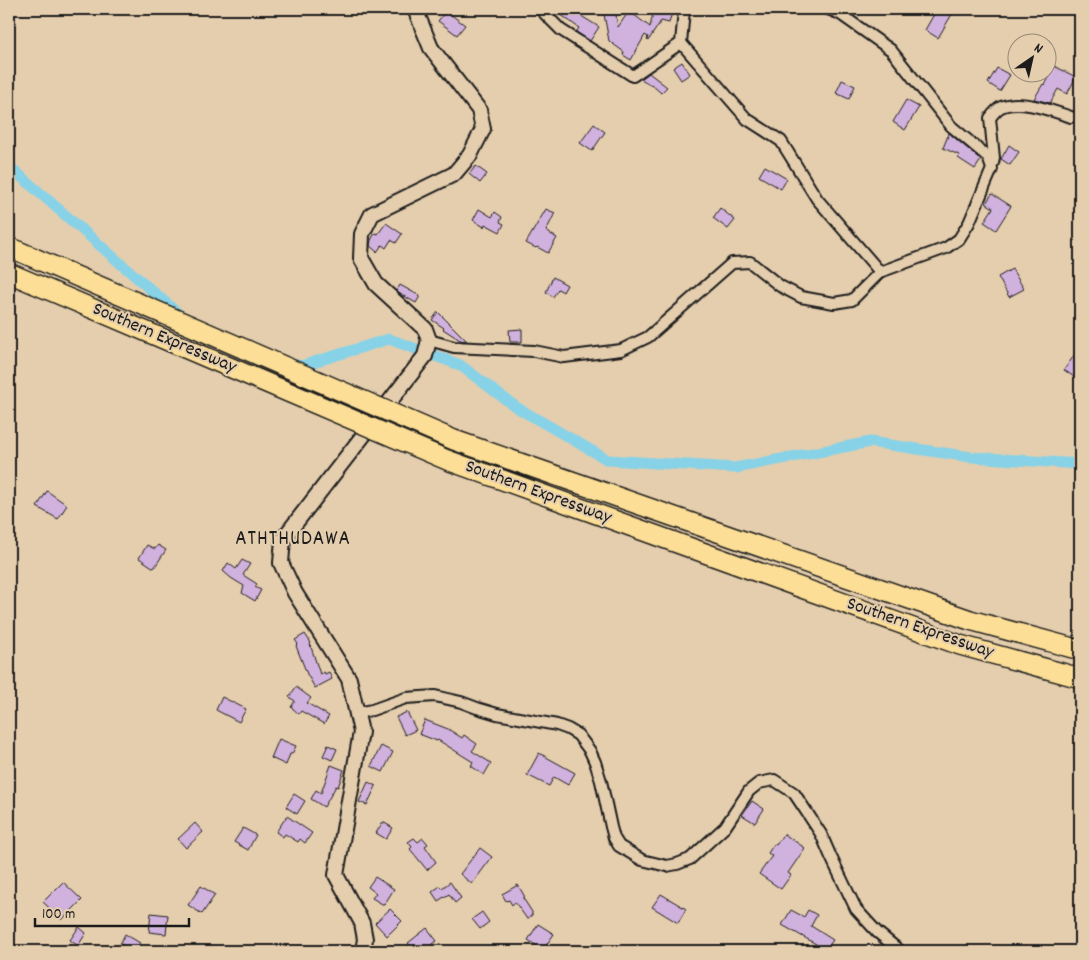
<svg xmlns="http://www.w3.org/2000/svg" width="1089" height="960" viewBox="0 0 1089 960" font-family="Dekko,sans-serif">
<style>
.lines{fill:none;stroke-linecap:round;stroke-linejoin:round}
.canal{stroke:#87d2e7;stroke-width:11}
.building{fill:#d1b1de;stroke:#1c1c1c}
.street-casing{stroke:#1c1c1c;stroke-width:14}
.secondary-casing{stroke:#1c1c1c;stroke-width:18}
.street{stroke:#e5ceae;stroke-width:10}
.secondary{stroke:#e5ceae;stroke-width:14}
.highway-bridge-casing{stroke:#1c1c1c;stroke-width:22;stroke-linecap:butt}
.highway-bridge{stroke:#fcde96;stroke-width:19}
.labels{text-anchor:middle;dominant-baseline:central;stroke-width:4;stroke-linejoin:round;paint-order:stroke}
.street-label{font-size:19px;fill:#1c1c1c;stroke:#e5ceae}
.quarter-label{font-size:21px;letter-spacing:1px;fill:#1c1c1c;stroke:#e5ceae}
</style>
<rect width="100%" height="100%" fill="#e5ceae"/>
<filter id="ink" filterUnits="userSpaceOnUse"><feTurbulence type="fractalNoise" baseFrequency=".02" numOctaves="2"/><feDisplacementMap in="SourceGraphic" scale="10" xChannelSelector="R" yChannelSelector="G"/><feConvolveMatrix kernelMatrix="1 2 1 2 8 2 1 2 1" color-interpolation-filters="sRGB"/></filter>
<g filter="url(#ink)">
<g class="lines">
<path class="canal" d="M9,166L182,317
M291,364L301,366L389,339L460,365L516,407L608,460L735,468L870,442L971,457L1080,464"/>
</g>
<path class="building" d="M553,9H582L578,14L599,27L590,41L576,32L579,28Z
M603,9H615L618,27L629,11L650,27L654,9H673L669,23L661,21L648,41L647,40L648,37L645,35L631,60L623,55L624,52L609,41Z
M937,9H955L938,38L925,30Z
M446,11L465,25L457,35L438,21Z
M682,62L690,74L681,80L673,68Z
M1054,66L1076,77L1067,94L1058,89L1050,103L1034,99L1043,84L1044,85Z
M997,68L1010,75L1000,91L988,83Z
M649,73L667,87L661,93L651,84V85L641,79Z
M842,80L855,86L849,99L836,93Z
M906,100L919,107L905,130L893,122Z
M594,124L605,132L592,151L580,143Z
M949,133L981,160L975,169L958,158L959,155L943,148Z
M1009,145L1019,152L1010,165L1001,159Z
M476,166L487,174L480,183L469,174Z
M765,166L787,179L781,189L759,176Z
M992,194L1011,206L996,230L984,222L993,208L986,203Z
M720,208L735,220L728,229L713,218Z
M479,209L492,217L495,212L502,217L500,222L504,224L500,232L485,224L484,227L473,220Z
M546,209L555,213L546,231L557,238L548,253L537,247L536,248L526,243Z
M386,223L402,234L396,243L391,240L386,248L382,245L377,252L370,246L371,240L375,233L378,234Z
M1012,269L1024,289L1009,297L998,277Z
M553,277L567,285L563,292L558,289L553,297L546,292Z
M400,285L420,296L416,303L400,294L396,291Z
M438,312L467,341L460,340L443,329L444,328L432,320Z
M522,329V342H510L509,330Z
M1080,347V381L1064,370Z
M47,491L67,505L58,519L37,507Z
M147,545L155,549L158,545L166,550L154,568L139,558Z
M242,560L250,564L243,575L257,584L255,587L261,590L255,601L242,593L244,586L231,578L223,571L228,563L236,569Z
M305,634L311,643L310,644L320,674L324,672L325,674L329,672L332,679L315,688L307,674L296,646L298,644L295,640Z
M296,687L311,698L307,703L329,716L324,724L301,711L299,714L291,707L295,701L289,697Z
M222,697L246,709L239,722L216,710Z
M407,712L416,730L405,735L396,717Z
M425,720L448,729L462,738L464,735L477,744L472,751L491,763L484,775L471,766L473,762L438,740L437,741L419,734Z
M279,739L296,746L292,754H290L286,765L271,758Z
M328,745L337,749L332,760L323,756Z
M381,746L393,752L383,772L371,766Z
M539,753L575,773L568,785L554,777L549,786L527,775Z
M331,765L344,770L338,787L336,786L324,807L311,799L316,790L321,793Z
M368,782L376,786L367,805L359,802Z
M294,794L305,801L297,814L286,807Z
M752,801L764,809L755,823L742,815Z
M287,816L312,833L305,843L300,839L298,842L285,834L283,837L276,832Z
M383,822L393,828L386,839L376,833Z
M195,823L203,832L186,848L178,839Z
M243,828L256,835L248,850L234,842Z
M784,834L805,848L788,873L791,875L781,889L759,874L772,856L768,853L774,844L776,845Z
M414,838L418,842L423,838L428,844L425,846L436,862L427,870L410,849L412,847L408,842Z
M480,848L492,857L472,884L460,874Z
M375,877L394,889L384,905L372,898L376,893L368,887Z
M63,882L82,900L62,920L43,902Z
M450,882L461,898L455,903L449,894L438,901L432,892L440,886L442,888Z
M518,885L525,897L523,898L532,912V915L527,919L515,902L512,905L509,900L506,901L502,894Z
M201,886L215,895L202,914L188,905Z
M661,894L686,909L678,923L652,907Z
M390,909L402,921L387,936L375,923Z
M791,910L804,917L808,910L817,915L811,926L833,940L825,951H812L816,944L782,925Z
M482,912L489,922L480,929L472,919Z
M151,913L168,915L166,934L149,932Z
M538,924L554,934L543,950L528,940Z
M79,927L86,933L78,946L70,940Z
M427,928L437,941L423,951H414L408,943Z
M125,934L140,943L135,951L120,944Z"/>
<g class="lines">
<g class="street-casing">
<path id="street" d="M540,9L561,30L633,76L681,43
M686,9L684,10L681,43L747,119L781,141L817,199L880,272
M993,163L994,158L990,118C993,114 997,109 1001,107C1020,98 1052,111 1071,117
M429,340L454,347L534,351L564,357L621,350L648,337L732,263L750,262L780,286L801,297L834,303L852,300L880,272L946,248L959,239L969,223L992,169L988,157L951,126L891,50L840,14L828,9
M357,713L372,710L406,698L435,696L461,702L477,708L497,714L557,725L568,729L578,735L590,751L595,762L601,781L611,827L614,838L619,846L642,860L667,866L677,864L690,859L725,827L749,791L759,783L774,780L794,793L806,811L821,834L831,857L856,909L877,932L900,951"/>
</g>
<g class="secondary-casing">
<path id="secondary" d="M363,951L365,939L362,923L336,875L361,732L349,679L295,593L281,563L283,539L425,356L429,340L425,329L376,284L361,258L362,234L372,214L454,174L470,155L483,129L479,110L431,48L415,9"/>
</g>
<use href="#street" class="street"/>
<use href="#secondary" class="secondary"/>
<g class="highway-bridge-casing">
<path id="highway-bridge" d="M9,247L454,440L970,620L1080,650
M9,273L447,460L960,645L1080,678"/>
</g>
<use href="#highway-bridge" class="highway-bridge"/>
</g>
</g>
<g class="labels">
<g class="street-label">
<text transform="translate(164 339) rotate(23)">Southern Expressway</text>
<text transform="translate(538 493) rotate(20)">Southern Expressway</text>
<text transform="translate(920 629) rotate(19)">Southern Expressway</text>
</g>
<g class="quarter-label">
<text x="293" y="540">ATHTHUDAWA</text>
</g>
</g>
<rect width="1089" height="960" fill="none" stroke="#e5ceae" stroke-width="30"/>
<rect x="15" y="15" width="1059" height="930" fill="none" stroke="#1c1c1c" stroke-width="2" filter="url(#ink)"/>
<g transform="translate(1032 58) rotate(34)"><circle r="24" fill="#e5ceae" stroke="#958774"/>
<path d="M0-4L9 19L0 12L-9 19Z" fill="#1c1c1c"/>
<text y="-8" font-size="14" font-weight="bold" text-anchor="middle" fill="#1c1c1c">N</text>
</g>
<path d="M35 918v8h154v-8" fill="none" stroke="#1c1c1c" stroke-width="2.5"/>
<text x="42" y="918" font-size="15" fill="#1c1c1c" stroke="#e5ceae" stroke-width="4" paint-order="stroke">100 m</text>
</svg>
